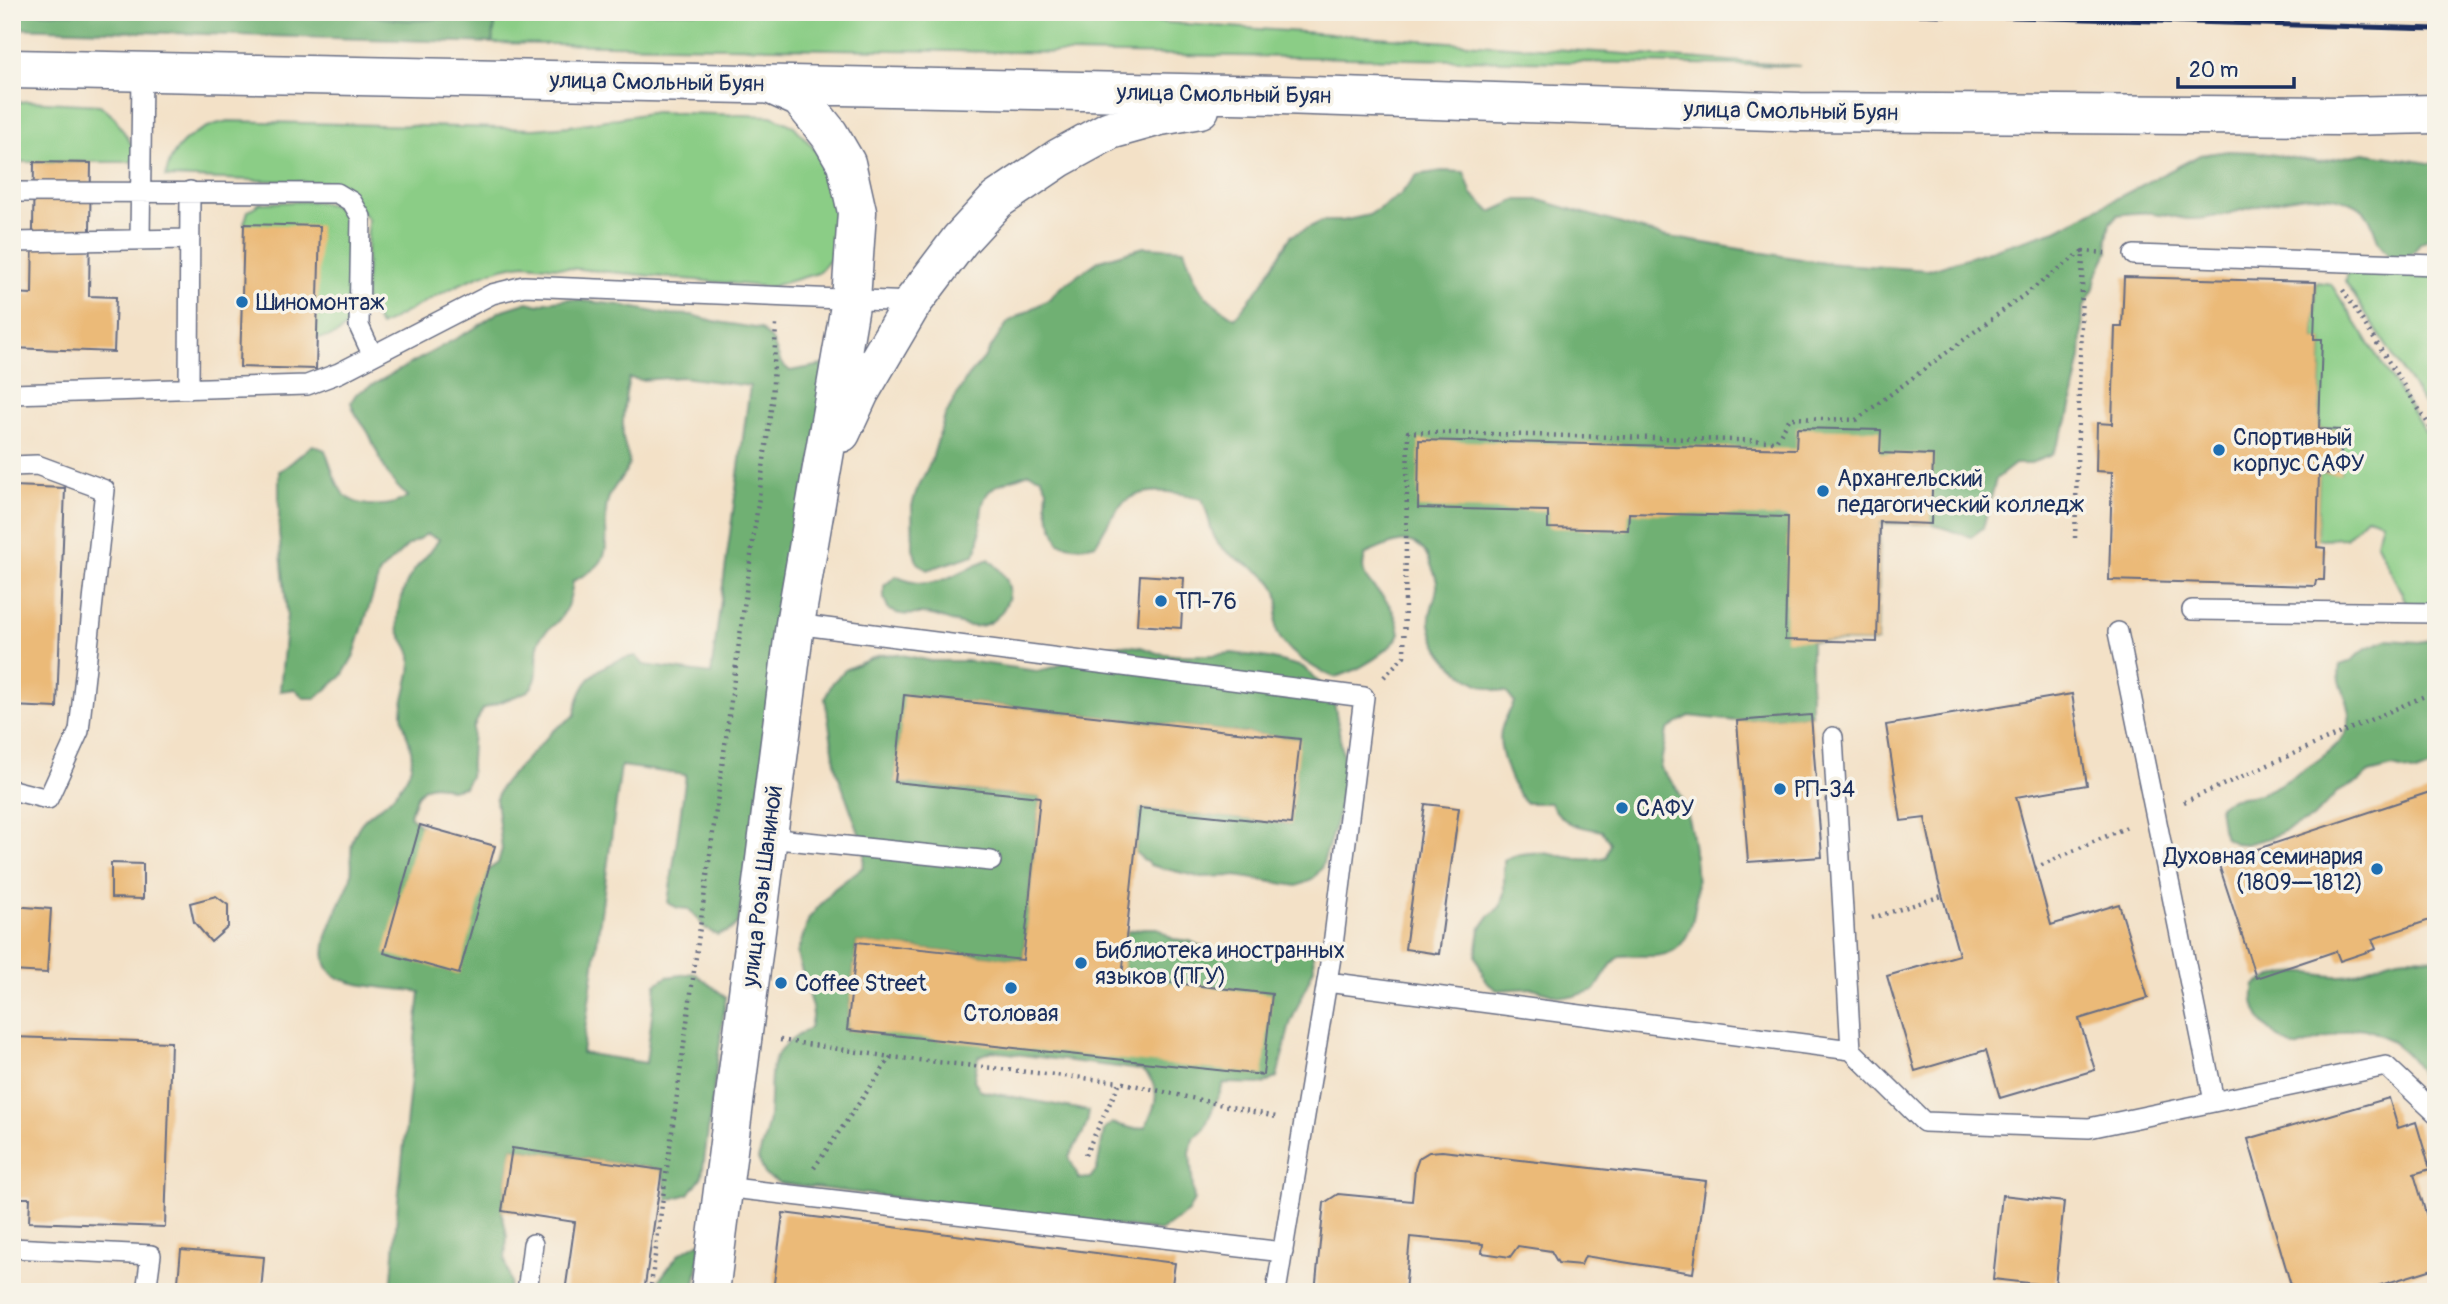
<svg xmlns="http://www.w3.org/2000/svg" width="2448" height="1304" viewBox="0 0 2448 1304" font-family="Pangolin,sans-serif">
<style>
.green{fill:#8bcd86;stroke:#537e72;stroke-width:2}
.forest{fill:#70b073;stroke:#467068;stroke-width:2;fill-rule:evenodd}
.building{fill:#ebba78}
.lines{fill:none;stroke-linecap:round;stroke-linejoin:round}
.service-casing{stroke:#676d83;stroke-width:22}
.primary-casing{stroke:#676d83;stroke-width:41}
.path{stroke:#676d83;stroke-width:4.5;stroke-dasharray:2 5;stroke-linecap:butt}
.service{stroke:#fff;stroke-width:19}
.primary{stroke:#fff;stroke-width:38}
.rail{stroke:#1b2f5e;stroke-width:5}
.poi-dot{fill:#1f6fb2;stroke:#f7f3e8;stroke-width:2.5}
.labels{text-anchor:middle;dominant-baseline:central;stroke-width:7;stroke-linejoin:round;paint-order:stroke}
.street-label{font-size:23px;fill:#1b2f5e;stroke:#f7f3e8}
.poi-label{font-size:23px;fill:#1b2f5e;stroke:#f7f3e8;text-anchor:start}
</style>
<rect width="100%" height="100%" fill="#f7f3e8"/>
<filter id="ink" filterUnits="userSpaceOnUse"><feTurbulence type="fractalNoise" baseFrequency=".0143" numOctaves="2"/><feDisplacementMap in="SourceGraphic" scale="14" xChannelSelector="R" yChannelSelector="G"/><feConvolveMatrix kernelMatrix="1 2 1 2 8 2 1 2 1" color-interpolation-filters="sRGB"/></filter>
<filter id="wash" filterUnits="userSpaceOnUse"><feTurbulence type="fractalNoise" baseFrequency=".00686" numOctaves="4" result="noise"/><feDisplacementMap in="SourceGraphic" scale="28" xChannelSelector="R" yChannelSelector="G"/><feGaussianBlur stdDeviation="1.57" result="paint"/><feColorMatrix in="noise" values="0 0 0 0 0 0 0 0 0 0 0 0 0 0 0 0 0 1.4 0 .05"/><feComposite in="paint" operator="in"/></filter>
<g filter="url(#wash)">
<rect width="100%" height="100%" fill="#f3e1c7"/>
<path class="green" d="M273,12H978L1112,19L1801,66L492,43L495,24L448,18L407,21L361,15Z
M28,101L100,105L115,118L137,153L131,162H12V103Z
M655,112L771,116L794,126L827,163L845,233L833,257L818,273L770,287L525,264C478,268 422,305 380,326L371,311L365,310L368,219L337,183L166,177C170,144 198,127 228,121L534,129L570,126Z
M260,203C280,203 318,198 334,206C344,211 347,219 350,229L347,325C338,336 331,338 316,338L244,224L248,211Z
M2347,273L2436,274V423L2345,281Z
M2316,282L2331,284L2436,449V605L2407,604L2376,542L2382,522L2367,517L2346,538L2317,539L2319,473H2340L2342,430L2319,429L2322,340L2314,339Z"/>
<path class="forest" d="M12,12C42,12 73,15 103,12C188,12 273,11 358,15C374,15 390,20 406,20C432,22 472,11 495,24L492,43L12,28Z
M2228,151L2256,152L2319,162L2364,153L2436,164V235L2420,243L2413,253L2401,258L2390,257C2370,239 2378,217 2356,205C2306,178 2244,218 2192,219C2181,219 2171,215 2160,214C2146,211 2131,213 2117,215L2110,223L2107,240L2108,252L2096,277L2094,289L2083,309L2081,357L2068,421L2052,455L2028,464H2015L1996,479L1983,528L1971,537L1931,524L1880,523L1877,642L1811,641V715L1737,721L1689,716L1667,730L1660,768C1666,776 1675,784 1680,794C1695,827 1711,929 1673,951C1657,960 1637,954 1620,956L1611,965L1595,990L1571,997L1558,996L1533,988L1497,990L1486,982L1476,956L1480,929L1489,916L1500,907L1504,893V860C1542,841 1572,867 1606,857L1610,843L1602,831C1577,826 1565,827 1550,803H1526C1512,790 1495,746 1502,727C1505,718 1511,710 1514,702L1506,692C1472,688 1436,660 1430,624C1428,612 1436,600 1437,587C1438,579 1433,570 1430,562C1417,528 1391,544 1366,554C1355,580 1378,587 1390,606C1395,614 1398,623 1400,633C1391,652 1355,673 1334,677C1316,670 1275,647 1276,624C1277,610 1282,601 1275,587C1264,567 1229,561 1216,540C1210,531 1208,511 1202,499C1179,492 1143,485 1123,503C1112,513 1104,531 1096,544C1083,548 1073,547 1059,543L1049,516L1046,503L1047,489L1041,477L1029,473C1017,478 1004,481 993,488C974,501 986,534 974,555L927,570L917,562L913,548L912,506L916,492L932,459L945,416L966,379L985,357L1008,322L1048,300L1061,287L1100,260L1144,247L1184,249C1198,288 1198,295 1235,318L1262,284L1291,236L1322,221H1342L1369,215L1400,195L1417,175L1442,171L1464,172L1472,194L1491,212L1517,200H1539L1663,236L1824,263L1928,270L2056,230L2200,155Z
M568,299L620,305L664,314L692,315L718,322L761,329L772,340L781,363L790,371L828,364L738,923L729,931L717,935L706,929L689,909L678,908L668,903L686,775L621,766L582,1053L646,1063L656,984L667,977L694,973L726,997L702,1176L689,1194L668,1200L662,1170L512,1148L502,1211L507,1237L505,1259L511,1283L507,1292H391L398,1201L420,992C399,988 341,988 329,970C313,947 342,904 350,881C356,860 344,850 360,825C366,816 375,811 384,804C394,796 408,779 411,766C415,748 403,731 402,714C402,696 413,675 411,656C410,647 400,638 398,628C396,611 403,586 413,572C421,560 432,552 439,539L427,534L407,546L380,572L354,655L342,676L316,698H304L295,689L280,691L287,614L279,533V471C293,464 300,453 313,445L325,450C330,463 334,480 342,492C355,509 392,509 408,496C387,481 380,458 370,436C364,423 354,417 351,402L356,394L475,328L500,311L528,302L539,305L546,302ZM682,377L750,386L711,674L644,665L636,656C601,662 579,679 575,715L553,731L501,786L496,799L502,849L498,863L488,870L420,825L410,816C415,792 426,777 451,790L464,787L470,777L473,728L483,709C494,703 521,696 529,690C544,677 532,653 541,637C545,631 552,627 557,622C568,610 571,596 573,581C582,576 593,572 600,563C613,546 601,520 608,500C612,485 628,475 629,463C629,455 624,446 623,437C622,419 625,396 629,378L641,380Z
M989,559C996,566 1003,572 1007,581C1015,599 998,624 979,626C961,628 948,618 931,615C915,611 907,619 889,610L884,598V586L896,576C933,595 956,572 989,559Z
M2436,639V765L2416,773L2393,767L2369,773L2359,782L2337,792L2313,818L2269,838L2246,844L2234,843L2225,838L2222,828L2219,806C2232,794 2244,799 2259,794C2280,787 2344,749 2348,727C2355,700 2335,689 2340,665L2349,662L2367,648L2386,640L2419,642Z
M1124,645L1141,647L1157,653L1175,655H1213L1232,653L1269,658L1303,667L1329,692L1335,707L1345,768L1337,819L1321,869L1312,880L1297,886L1236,876L1199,877L1150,865L1135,852L1140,808L1290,824L1299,739L905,695L895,782L1040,797L1023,960L857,942L847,1030L1122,977L1126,932L1143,928H1157L1173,939L1190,941L1198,945L1232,954L1278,955L1301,943L1313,954L1314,968L1290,1024L1277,1077L1264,1084L1224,1083L1204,1129L1193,1139L1190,1153L1194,1200L1188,1212L1160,1231L780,1183L766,1176L758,1159C762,1145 768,1130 769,1116C773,1069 762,1055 810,1028L813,1011L797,954L809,918L834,889L863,867L865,850L836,769L825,698L833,682L846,669L880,655L898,654L931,661H967L1037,671L1055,667L1087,651L1105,646ZM992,1051L1141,1070C1163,1086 1157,1105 1145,1127L1135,1129L1112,1123L1104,1130L1097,1169L1090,1178L1079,1179L1069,1157C1078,1139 1087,1133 1089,1111L981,1091L974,1080L978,1057Z
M2407,957L2436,958V1096C2425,1086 2422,1073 2414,1062C2402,1046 2377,1029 2357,1028L2295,1048C2271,1036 2248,1014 2255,985C2270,976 2288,971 2307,973C2321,974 2336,978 2350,975C2370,970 2386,958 2407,957Z
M702,1241L694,1292H650L679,1254Z"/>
<g id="blocks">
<path class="building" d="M34,162L91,163L89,296L116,297L114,352L12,348V293L32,294Z
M244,224L320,226L316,369L240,367Z
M2124,277L2316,282L2314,339H2322L2319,429L2342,430L2340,474L2319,473L2317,547L2325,548L2324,580H2316L2315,586L2109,580L2112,472L2096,471L2097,423L2112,424L2115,327H2122Z
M1797,428L1881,430L1880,453L1933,455L1931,524L1880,522L1877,642L1785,640L1788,517L1629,513L1628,530L1548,528V511L1418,508L1419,440L1796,449Z
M12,486L65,488L57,708L12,706Z
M1140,575L1184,578L1181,628L1137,625Z
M2072,694L2087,785L2016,797L2051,925L2119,904L2148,998L2079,1019L2095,1070L2000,1098L1986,1050L1915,1071L1887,976L1959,955L1938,880L1925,818L1901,821L1886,725Z
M904,695L1300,739L1291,824L1140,808L1135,852L1122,977L1272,994L1263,1075L847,1030L857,942L1023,960L1040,797L895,782Z
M1811,715L1822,857L1748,862L1737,721Z
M2436,790V918L2372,939L2376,949L2340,961L2336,951L2256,978L2218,862Z
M1425,804L1459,808L1439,954L1405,949Z
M420,825L495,846L459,974L384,953Z
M111,863L143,864V899L111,898Z
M216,896L228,905V927L211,942L194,922L190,903Z
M12,906L51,909L47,973L12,971Z
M12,1037L171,1042L165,1227L29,1222L30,1198H12Z
M2389,1098L2398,1128L2416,1122L2430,1169L2414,1174L2436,1247V1268L2358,1292H2293L2248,1139Z
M512,1148L662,1170L644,1292H565L575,1222L502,1211Z
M1442,1151L1706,1181L1693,1273L1585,1256L1581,1265L1558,1263L1551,1251L1518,1246L1510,1257L1482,1253L1483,1244L1410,1237L1405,1292H1315L1324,1203L1338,1194L1412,1201L1415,1169L1419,1158L1429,1152Z
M2002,1195L2064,1202L2055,1286L1993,1279Z
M783,1213L1175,1263L1171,1292L773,1291Z
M181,1250L264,1257L261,1292H177Z"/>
</g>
</g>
<g filter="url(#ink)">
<use href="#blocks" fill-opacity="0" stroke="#676d83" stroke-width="2"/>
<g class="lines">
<g class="service-casing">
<path id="service" d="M12,192L337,193L352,202L361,217L359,326L372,354
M140,240L142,72
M12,242L190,239
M2134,255L2436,265
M189,389L190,191
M12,394L307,385L339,373L492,294L524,286L913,302
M12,466L37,465L105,490L79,731L48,799L12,790
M2192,610L2436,613
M795,624L1364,697L1333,945L1276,1292
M2118,632L2214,1101
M1833,737L1851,1050L1924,1122L2089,1128L2386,1066L2436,1113
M768,838L991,861
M1327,982L1851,1050
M723,1187L1283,1252
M12,1248L151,1255L146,1292
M527,1292L533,1244"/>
</g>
<g class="primary-casing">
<path id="primary" d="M12,69L1281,95L1800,112L2338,116L2436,114
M841,433L860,392L913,302L960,240L997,200L1059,158L1110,130L1160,116L1200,109
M710,1292L795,624L851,300L857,212L846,163L829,134L800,98L771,85"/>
</g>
<path class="path" d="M2343,290L2436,436
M2075,538L2083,251L2105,253
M1384,677L1404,656L1408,432L1776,441L1790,418L1856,420L2083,251
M2184,802L2436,691
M2035,868L2127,827
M1872,918L1942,896
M780,1040L891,1057L1120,1082
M1085,1155L1120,1082L1276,1117
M814,1168L891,1057
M650,1292L772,402L776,325
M2431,1292L2436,1289"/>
<use href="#service" class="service"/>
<use href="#primary" class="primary"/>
<path class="rail" d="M1837,12L2436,29"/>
</g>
</g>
<g class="poi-dot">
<circle cx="242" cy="302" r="7"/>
<circle cx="2219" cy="450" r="7"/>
<circle cx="1823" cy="491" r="7"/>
<circle cx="1161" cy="601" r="7"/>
<circle cx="1780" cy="789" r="7"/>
<circle cx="1622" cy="808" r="7"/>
<circle cx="2377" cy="869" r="7"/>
<circle cx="1081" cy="963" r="7"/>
<circle cx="781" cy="983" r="7"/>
<circle cx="1011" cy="988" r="7"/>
</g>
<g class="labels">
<g class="street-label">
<text transform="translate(657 82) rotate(1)">улица Смольный Буян</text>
<text transform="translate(1224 94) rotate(1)">улица Смольный Буян</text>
<text transform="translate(1791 111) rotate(1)">улица Смольный Буян</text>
<text transform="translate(762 886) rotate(-83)">улица Розы Шаниной</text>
</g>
<g class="poi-label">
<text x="256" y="302">Шиномонтаж</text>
<text x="2233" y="437">Спортивный<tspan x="2233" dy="26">корпус САФУ</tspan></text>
<text x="1837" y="478">Архангельский<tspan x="1837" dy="26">педагогический колледж</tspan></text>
<text x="1175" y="601">ТП-76</text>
<text x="1794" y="789">РП-34</text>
<text x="1636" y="808">САФУ</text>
<text x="2363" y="856" text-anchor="end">Духовная семинария<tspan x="2363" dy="26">(1809—1812)</tspan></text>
<text x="1095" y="950">Библиотека иностранных<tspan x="1095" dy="26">языков (ПГУ)</tspan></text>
<text x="795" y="983">Coffee Street</text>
<text x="1011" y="1013" text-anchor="middle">Столовая</text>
</g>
</g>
<rect width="2448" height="1304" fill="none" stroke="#f7f3e8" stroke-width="42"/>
<path d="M2178 77v10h116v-10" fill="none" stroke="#1b2f5e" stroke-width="3.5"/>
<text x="2189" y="77" font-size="21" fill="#1b2f5e" stroke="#f7f3e8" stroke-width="5" paint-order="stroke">20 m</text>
</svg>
